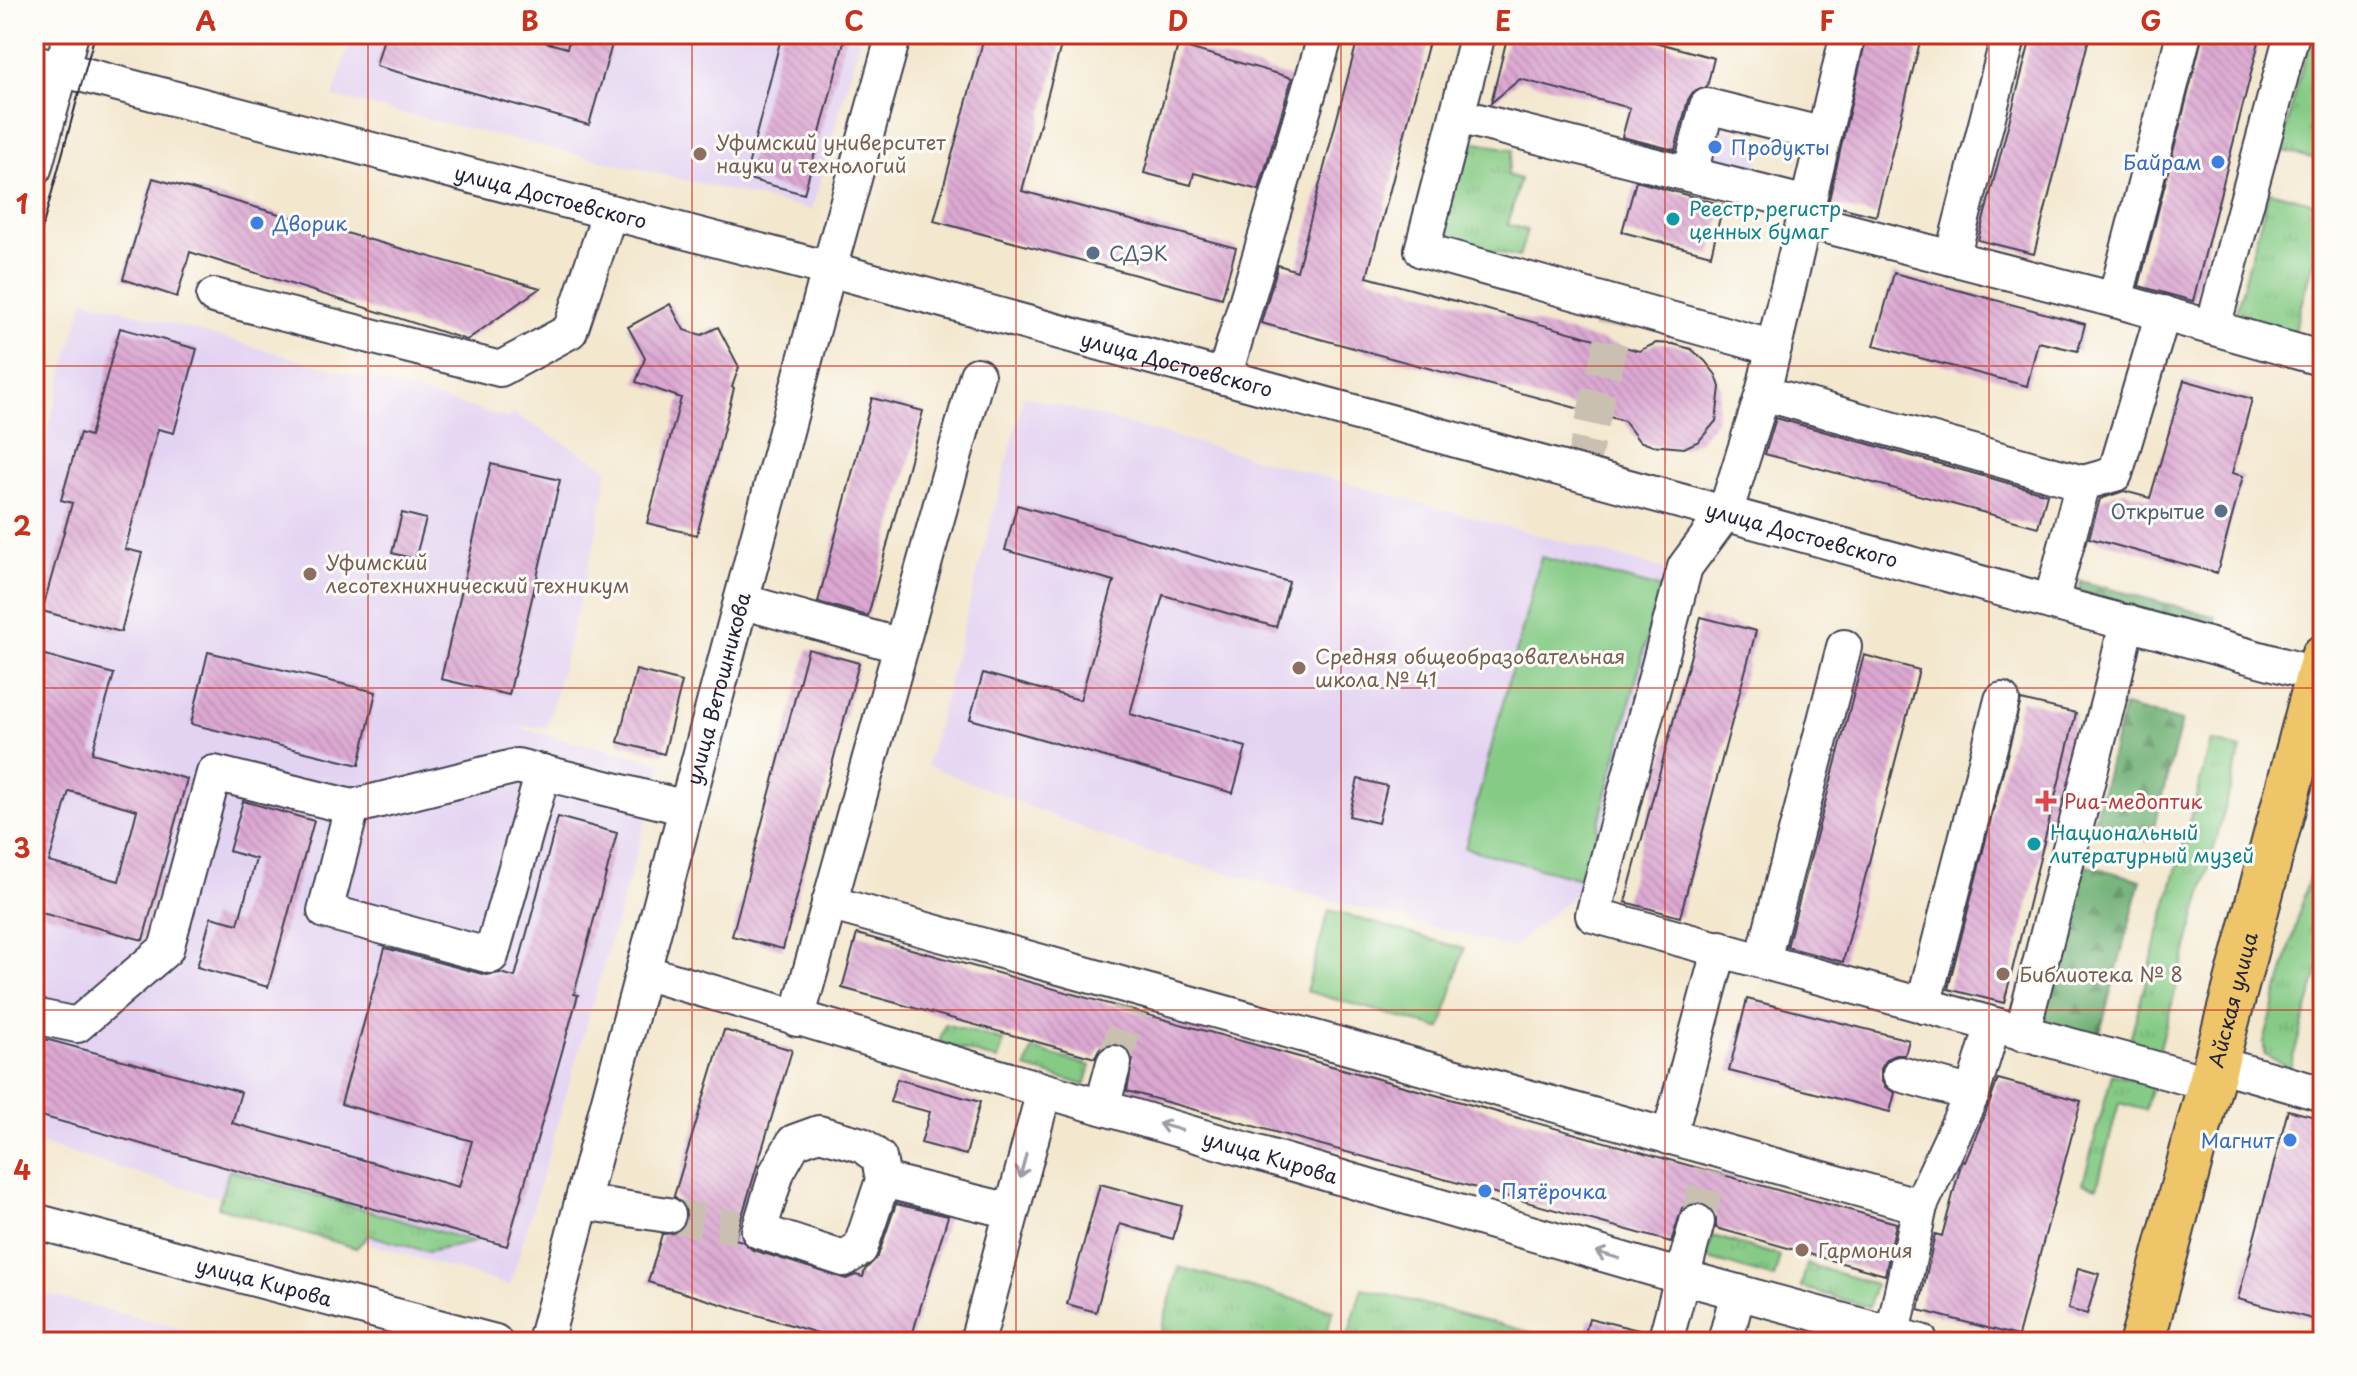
<svg xmlns="http://www.w3.org/2000/svg" width="2357" height="1376" viewBox="0 0 2357 1376" font-family="'Playpen Sans',sans-serif">
<style>
.built{fill:#e3d3f2}
.grass{fill:url(#grass-tufts);stroke:#547660;stroke-width:2}
.forest{fill:url(#forest-firs);stroke:#476856;stroke-width:2}
.pitch{fill:#85cb85;stroke:#547660;stroke-width:2}
.building{fill:url(#building-back-hatch);fill-rule:evenodd}
.lines{fill:none;stroke-linecap:round;stroke-linejoin:round}
.minor-tunnel{stroke:#c9c0b1;stroke-width:34;stroke-dasharray:34 17;stroke-linecap:butt}
.minor-casing{stroke:#414051;stroke-width:38}
.major-casing{stroke:#414051;stroke-width:48}
.minor{stroke:#fff;stroke-width:34}
.major{stroke:#eec569;stroke-width:44}
.tram{stroke:#22223b;stroke-width:2}
.oneway{stroke:#9c9ca7}
.grid{fill:none;stroke:#c8321e;stroke-width:2;stroke-opacity:0.55}
.shop-dot{fill:#3f7fe0;stroke:#fdfcf7;stroke-width:3}
.education-dot{fill:#8d6e63;stroke:#fdfcf7;stroke-width:3}
.culture-dot{fill:#0f9aa8;stroke:#fdfcf7;stroke-width:3}
.service-dot{fill:#5c6f8a;stroke:#fdfcf7;stroke-width:3}
.health-dot{fill:#e0444e;stroke:#fdfcf7;stroke-width:3}
.labels{text-anchor:middle;dominant-baseline:central;stroke-width:6;stroke-linejoin:round;paint-order:stroke}
.education-label{font-size:20px;fill:#785e54;stroke:#fdfcf7;text-anchor:start}
.shop-label{font-size:20px;fill:#366cbe;stroke:#fdfcf7;text-anchor:start}
.street-label{font-size:20px;fill:#22223b;stroke:#fdfcf7}
.culture-label{font-size:20px;fill:#0d838f;stroke:#fdfcf7;text-anchor:start}
.service-label{font-size:20px;fill:#4e5e75;stroke:#fdfcf7;text-anchor:start}
.health-label{font-size:20px;fill:#be3a42;stroke:#fdfcf7;text-anchor:start}
.neatline{fill:none;stroke:#c8321e;stroke-width:3}
.grid-label{font-size:26px;text-anchor:middle;font-weight:bold;fill:#c8321e}
</style>
<defs>
<pattern id="grass-tufts" width="24" height="20" patternUnits="userSpaceOnUse" patternTransform="scale(2)"><rect width="24" height="20" fill="#85cb85"/><path d="M3 7l-1-3M5 7V3M7 7l1-3M15 17l-1-3M17 17v-4M19 17l1-3" fill="none" stroke="#73ae74"/></pattern>
<pattern id="forest-firs" width="22" height="20" patternUnits="userSpaceOnUse" patternTransform="scale(2)"><rect width="22" height="20" fill="#6caf72"/><path d="M5 1l3.5 6h-7zM16 11l3.5 6h-7z" fill="#588e5f"/></pattern>
<pattern id="building-back-hatch" width="6" height="6" patternUnits="userSpaceOnUse" patternTransform="scale(2)"><rect width="6" height="6" fill="#dca8d2"/><path d="M-1 5l2 2M0 0l6 6M5-1l2 2" fill="none" stroke="#bc90b5"/></pattern>
</defs>
<rect width="100%" height="100%" fill="#fdfcf7"/>
<filter id="ink" filterUnits="userSpaceOnUse"><feTurbulence type="fractalNoise" baseFrequency=".0125" numOctaves="2"/><feDisplacementMap in="SourceGraphic" scale="16" xChannelSelector="R" yChannelSelector="G"/><feConvolveMatrix kernelMatrix="1 2 1 2 8 2 1 2 1" color-interpolation-filters="sRGB"/></filter>
<filter id="wash" filterUnits="userSpaceOnUse"><feTurbulence type="fractalNoise" baseFrequency=".006" numOctaves="4" result="noise"/><feDisplacementMap in="SourceGraphic" scale="32" xChannelSelector="R" yChannelSelector="G"/><feGaussianBlur stdDeviation="1.8" result="paint"/><feColorMatrix in="noise" values="0 0 0 0 0 0 0 0 0 0 0 0 0 0 0 0 0 1.4 0 .05"/><feComposite in="paint" operator="in"/></filter>
<g filter="url(#wash)">
<rect width="100%" height="100%" fill="#f3e7ce"/>
<path class="built" d="M352,34H861L812,210L333,97Z
M1750,121L1761,151L1754,175L1701,161L1710,126L1747,134Z
M84,299L507,418L513,414L608,468L598,529L547,727H513L663,763L510,1286L34,1142V478Z
M1024,396L1671,571L1590,881L1512,948L1132,848L927,765Z
M34,1291L232,1342H34Z"/>
<path class="grass" d="M2311,34H2323V161L2280,150Z
M1477,142L1513,150L1507,175L1520,179L1508,224L1527,230L1519,257L1452,242L1446,236L1444,230L1463,154L1468,145Z
M2269,191L2323,205V223L2293,335L2234,319Z
M2211,741L2241,749L2158,1055L2128,1047Z
M2323,826V954L2290,1068L2264,1054V1042Z
M945,1024L1004,1041L998,1060L939,1043Z
M1032,1049L1091,1066L1085,1085L1026,1068Z
M2112,1074L2152,1085L2145,1110L2119,1103L2097,1187L2083,1183Z
M229,1170L475,1242L428,1252L369,1235L356,1248L218,1207Z
M1713,1236L1780,1256L1774,1278L1706,1258Z
M1807,1264L1875,1284L1869,1307L1801,1287Z
M1179,1267L1333,1310L1324,1342H1158Z
M1362,1288L1568,1342H1346Z"/>
<path class="forest" d="M2081,581L2216,617L2213,628L2079,592Z
M2124,706L2182,721L2150,841L2093,825Z
M2083,864L2141,880L2098,1040L2039,1024Z"/>
<path class="pitch" d="M1541,557L1660,588L1584,880L1465,848Z
M1329,910L1464,949L1441,1029L1306,991Z"/>
<g id="blocks">
<path class="building" d="M385,34H516L567,48L571,34H615L589,125L376,66Z
M782,34H846L804,194L745,178Z
M985,34H1064L1022,191L1236,248L1222,298L934,221Z
M1359,34H1431L1367,277L1639,351L1656,343L1673,344L1691,349L1705,361L1716,375L1720,387L1716,421L1699,441L1684,448L1650,445L1639,441L1624,421L1261,323L1278,265L1297,271Z
M1508,34H1625L1714,58L1707,87L1693,92L1688,100L1675,150L1622,137L1630,108L1520,79L1491,103Z
M1867,34H1922L1876,216L1828,204Z
M2032,34H2090L2034,254L1978,240Z
M2203,34H2261L2193,301L2139,286Z
M1178,45L1292,78L1259,190L1194,173L1191,185L1144,173Z
M153,178L251,206L540,288L467,340L190,252L177,297L123,279Z
M1636,181L1723,205L1711,255L1622,232Z
M1894,273L2085,324L2078,351L2038,342L2027,386L1874,346Z
M670,304L684,330L702,335L718,327L739,367L732,387L734,388L697,535L647,523L681,398L636,382L645,358L628,327Z
M120,328L197,349L174,433L158,429L125,549L142,553L121,632L42,611L72,503L61,500L80,433L90,436Z
M2184,380L2252,399L2232,473L2243,476L2217,573L2089,538L2100,499L2124,491L2150,498Z
M872,398L923,411L868,616L818,602Z
M1776,418L2047,494L2038,527L1765,454Z
M491,464L560,480L509,695L441,679Z
M1017,505L1289,582L1276,627L1163,595L1130,714L1246,747L1233,793L970,719L983,673L1080,700L1114,581L1005,550Z
M402,513L426,519L415,559L392,553Z
M1701,617L1756,631L1680,917L1625,902Z
M808,649L859,663L783,949L732,936Z
M34,652L114,674L92,753L187,779L143,940L34,911ZM69,791L137,810L119,881L49,862Z
M208,652L376,692L359,765L191,724Z
M1864,655L1919,670L1843,962L1787,947Z
M636,670L682,682L664,754L618,742Z
M2021,700L2076,713L2004,1003L1948,989Z
M1358,779L1387,786L1378,823L1349,816Z
M243,801L314,821L268,987L197,967L211,917L238,924L256,859L229,851Z
M558,817L617,833L574,994L578,995L507,1246L34,1114V1036L241,1092L232,1123L459,1187L472,1141L341,1104L385,948L486,975L500,973L515,977Z
M857,934L1896,1223L1885,1275L1716,1228V1218L1712,1208L1701,1203H1691L1682,1208L1671,1242L1127,1091L1133,1059L1129,1050L1120,1044H1108L1099,1049L1095,1058L842,988Z
M1747,999L1909,1040L1905,1055H1896L1887,1059L1881,1069V1080L1885,1087L1895,1093L1890,1112L1729,1071Z
M724,1030L792,1050L735,1239L742,1241L753,1250L846,1279L856,1275L863,1277L865,1270L878,1256L896,1204L948,1216L910,1342H847L648,1282L662,1234L676,1233L684,1227L688,1219L686,1207L674,1196Z
M897,1079L980,1102L966,1155L921,1143L930,1112L890,1102Z
M1998,1079L2081,1101L2018,1336L1919,1310L1935,1234L1942,1236L1960,1168L1963,1161L1965,1162L1990,1102Z
M2288,1110L2323,1119V1322L2238,1299Z
M1100,1184L1182,1206L1173,1239L1120,1224L1096,1312L1067,1304Z
M2078,1268L2099,1274L2087,1314L2068,1309Z
M1589,1318L1647,1332L1646,1342H1583Z"/>
</g>
</g>
<g filter="url(#ink)">
<use href="#blocks" fill-opacity="0" stroke="#414051" stroke-width="2"/>
<g class="lines">
<path class="minor-tunnel" d="M1580,474L1620,304
M1114,1063L1130,1010
M668,1215L738,1228
M1697,1222L1710,1171"/>
<g class="minor-casing">
<g id="minor">
<path d="M1478,34L1422,250L1774,348"/>
<path d="M1848,34L1763,393L1725,513L1685,567L1593,915L2211,1084"/>
<path id="s1" d="M34,62L829,269L2318,675"/>
<path d="M1458,116L1807,204"/>
<path d="M34,169L71,34"/>
<path d="M1690,174L1707,106L1824,135"/>
<path d="M1804,220L2115,300L2323,359"/>
<path d="M1952,258L2009,34"/>
<path d="M214,296L500,369L570,331L610,212"/>
<path d="M2115,300L2184,34"/>
<path d="M2213,327L2292,34"/>
<path d="M1224,377L1326,34"/>
<path d="M1763,393L2083,483"/>
<path d="M741,601L901,646"/>
<path d="M2051,602L2083,483L2115,474L2163,313"/>
<path d="M352,807L325,911L491,956L543,772"/>
<path d="M829,903L1920,1206"/>
<path d="M1763,960L1844,647"/>
<path id="s2" d="M643,972L1376,1188L1682,1277L1921,1342"/>
<path d="M1923,1006L2002,700"/>
<path d="M34,1016L77,1025L166,949L214,773L352,807L517,766L686,808"/>
<path d="M797,1019L977,375"/>
<path d="M2022,1033L2113,683L2127,622"/>
<path d="M2217,1064L2323,1094"/>
<path d="M1900,1074L1972,1094"/>
<path d="M1102,1107L1114,1063"/>
<path d="M1669,1137L1720,948"/>
<path d="M883,1180L860,1249L844,1259L759,1231L777,1172L794,1142L819,1133L862,1145L879,1158L883,1180L1011,1211"/>
<path d="M583,1202L668,1215"/>
<path id="s3" d="M34,1221L495,1342"/>
<path d="M1893,1334L1920,1206L1972,1094L1993,1025"/>
<path id="s4" d="M545,1342L829,269L894,34"/>
<path d="M977,1342L1044,1091"/>
<path d="M1665,1342L1697,1222"/>
<path d="M1725,1342L1738,1292"/>
</g>
</g>
<g class="major-casing">
<g id="major">
<path id="s5" d="M2142,1342L2323,657"/>
</g>
</g>
<use href="#minor" class="minor"/>
<use href="#major" class="major"/>
<path class="tram" d="M34,258L95,34"/>
</g>
<defs><path id="oneway-shaft" d="M-6 0H5M1.5-3L5.5 0L1.5 3" fill="none" stroke-width="1.6" stroke-linecap="round" stroke-linejoin="round" transform="scale(2)"/></defs>
<g class="oneway">
<use href="#oneway-shaft" transform="translate(1170 1127) rotate(-164)"/>
<use href="#oneway-shaft" transform="translate(1023 1166) rotate(105)"/>
<use href="#oneway-shaft" transform="translate(1607 1255) rotate(-164)"/>
</g>
</g>
<path class="grid" d="M368,34V1342M692,34V1342M1016,34V1342M1341,34V1342M1665,34V1342M1989,34V1342M34,366H2323M34,688H2323M34,1010H2323"/>
<g class="shop-dot">
<circle cx="1715" cy="147" r="8"/>
<circle cx="2218" cy="162" r="8"/>
<circle cx="257" cy="223" r="8"/>
<circle cx="2290" cy="1140" r="8"/>
<circle cx="1485" cy="1191" r="8"/>
</g>
<g class="education-dot">
<circle cx="700" cy="154" r="8"/>
<circle cx="310" cy="574" r="8"/>
<circle cx="1299" cy="668" r="8"/>
<circle cx="2003" cy="974" r="8"/>
<circle cx="1802" cy="1250" r="8"/>
</g>
<g class="culture-dot">
<circle cx="1673" cy="219" r="8"/>
<circle cx="2034" cy="844" r="8"/>
</g>
<g class="service-dot">
<circle cx="1093" cy="253" r="8"/>
<circle cx="2221" cy="511" r="8"/>
</g>
<path class="health-dot" d="M2042 789h8v8h8v8h-8v8h-8v-8h-8v-8h8z"/>
<g class="labels">
<g class="education-label">
<text x="716" y="142">Уфимский университет<tspan x="716" dy="23">науки и технологий</tspan></text>
<text x="326" y="562">Уфимский<tspan x="326" dy="23">лесотехнихнический техникум</tspan></text>
<text x="1315" y="656">Средняя общеобразовательная<tspan x="1315" dy="23">школа № 41</tspan></text>
<text x="2019" y="974">Библиотека № 8</text>
<text x="1818" y="1250">Гармония</text>
</g>
<g class="shop-label">
<text x="1731" y="147">Продукты</text>
<text x="2202" y="162" text-anchor="end">Байрам</text>
<text x="273" y="223">Дворик</text>
<text x="2274" y="1140" text-anchor="end">Магнит</text>
<text x="1501" y="1191">Пятёрочка</text>
</g>
<g class="street-label">
<text stroke="none"><textPath href="#s1" startOffset="534">улица Достоевского</textPath></text>
<text stroke="none"><textPath href="#s1" startOffset="1182">улица Достоевского</textPath></text>
<text stroke="none"><textPath href="#s1" startOffset="1830">улица Достоевского</textPath></text>
<text stroke="none"><textPath href="#s4" startOffset="676">улица Ветошникова</textPath></text>
<text stroke="none"><textPath href="#s5" startOffset="354">Айская улица</textPath></text>
<text stroke="none"><textPath href="#s2" startOffset="654">улица Кирова</textPath></text>
<text stroke="none"><textPath href="#s3" startOffset="238">улица Кирова</textPath></text>
</g>
<g class="culture-label">
<text x="1689" y="208">Реестр, регистр<tspan x="1689" dy="23">ценных бумаг</tspan></text>
<text x="2050" y="832">Национальный<tspan x="2050" dy="23">литературный музей</tspan></text>
</g>
<g class="service-label">
<text x="1109" y="253">СДЭК</text>
<text x="2205" y="511" text-anchor="end">Открытие</text>
</g>
<g class="health-label">
<text x="2064" y="801">Риа-медоптик</text>
</g>
</g>
<rect width="2357" height="1376" fill="none" stroke="#fdfcf7" stroke-width="88"/>
<rect x="44" y="44" width="2269" height="1288" class="neatline"/>
<g class="grid-label">
<text x="206" y="31">A</text>
<text x="530" y="31">B</text>
<text x="854" y="31">C</text>
<text x="1178" y="31">D</text>
<text x="1503" y="31">E</text>
<text x="1827" y="31">F</text>
<text x="2151" y="31">G</text>
<text x="22" y="214">1</text>
<text x="22" y="536">2</text>
<text x="22" y="858">3</text>
<text x="22" y="1180">4</text>
</g>
</svg>
